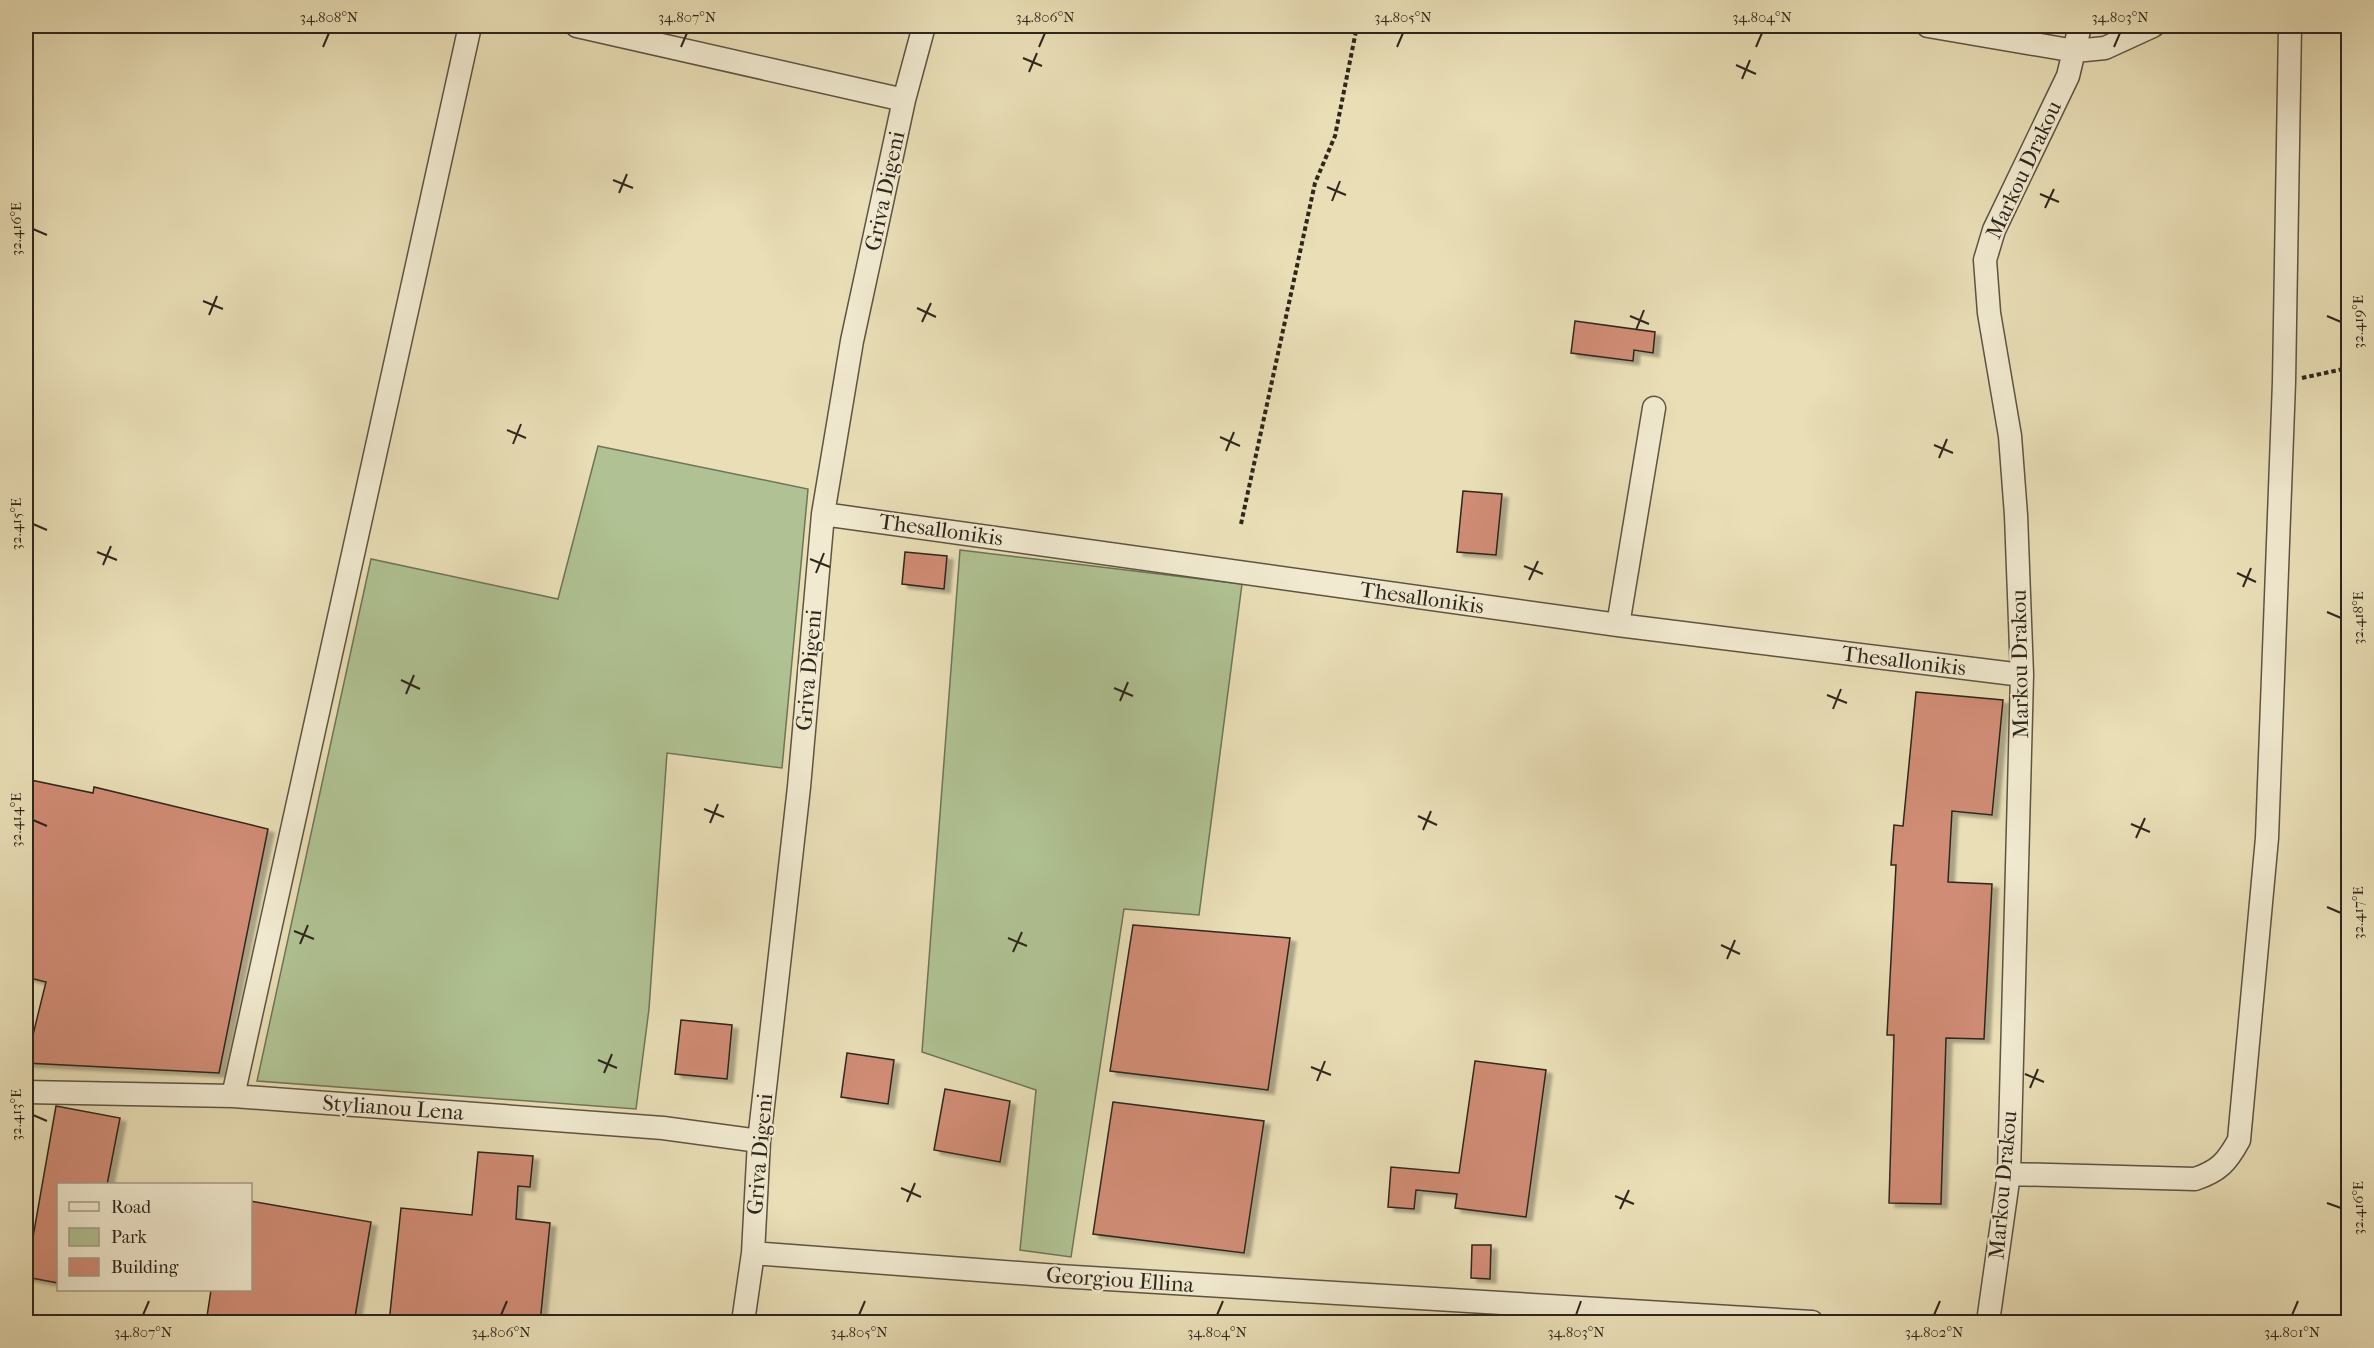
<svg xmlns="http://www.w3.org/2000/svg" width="2374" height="1348" viewBox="0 0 2374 1348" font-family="'IM FELL French Canon',serif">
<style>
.green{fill:#b0c293;stroke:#6f7458;stroke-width:1.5}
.building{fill:#d08c74;stroke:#2e261c;stroke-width:1.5;filter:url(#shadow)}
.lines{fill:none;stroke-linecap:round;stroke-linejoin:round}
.minor-casing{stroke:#5d5442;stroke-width:25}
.path{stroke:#2e261c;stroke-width:4;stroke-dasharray:4.5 3;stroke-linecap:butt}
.minor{stroke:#f1ead0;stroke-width:22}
.ticks{fill:none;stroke:#2e261c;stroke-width:2}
.labels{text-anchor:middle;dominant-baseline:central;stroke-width:4.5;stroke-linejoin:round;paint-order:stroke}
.street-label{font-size:22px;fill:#2e261c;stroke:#f1ead0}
.neatline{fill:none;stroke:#2e261c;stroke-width:2}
.ticks-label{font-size:15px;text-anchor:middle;fill:#2e261c}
</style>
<defs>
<filter id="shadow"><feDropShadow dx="6" dy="4" stdDeviation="1.5" flood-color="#0004"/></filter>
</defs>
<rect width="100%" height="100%" fill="#e9deb6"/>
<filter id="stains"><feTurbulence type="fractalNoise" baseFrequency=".00333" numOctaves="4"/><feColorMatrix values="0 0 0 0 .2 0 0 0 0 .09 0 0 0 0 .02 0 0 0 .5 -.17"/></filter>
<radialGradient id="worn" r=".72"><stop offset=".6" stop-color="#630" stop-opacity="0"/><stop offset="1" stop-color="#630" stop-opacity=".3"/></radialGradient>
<path class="green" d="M598,446L808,489L782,768L667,753L649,1009L636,1109L257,1081L371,559L558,599Z
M960,550L1242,584L1199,915L1124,909L1071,1257L1020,1250L1036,1090L922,1052Z"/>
<path class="building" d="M1575,321L1655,332L1653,353L1634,350L1633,361L1571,353Z
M1463,491L1502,494L1496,555L1457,552Z
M905,552L947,556L944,589L902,584Z
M1916,692L2003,700L1992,815L1952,811L1948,882L1992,884L1984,1039L1946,1038L1941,1204L1889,1203L1894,1035H1887L1896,865H1891L1894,825L1903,826Z
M26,779L93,793L94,787L268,829L219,1073L26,1063L46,982L26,977Z
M1133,925L1290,938L1268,1090L1110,1071Z
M681,1020L732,1025L727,1079L675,1074Z
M847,1053L894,1060L888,1104L841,1097Z
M1475,1061L1546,1070L1526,1217L1455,1208L1457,1194L1416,1190L1414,1209L1388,1207L1391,1167L1459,1173Z
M945,1089L1010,1101L1000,1162L934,1150Z
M1113,1102L1264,1121L1244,1253L1093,1234Z
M56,1106L120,1118L107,1185H58V1283L26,1277Z
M478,1152L533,1156L530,1187L518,1186L516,1219L550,1223L540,1323H389L401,1208L472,1215Z
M250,1201L371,1222L354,1323H206L211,1290H250Z
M1472,1245H1491L1490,1279L1471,1278Z"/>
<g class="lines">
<g class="minor-casing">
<path id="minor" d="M577,26L904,100
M1928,26L2075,51L2105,48L2153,26
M823,514L1618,625L2022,675
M1618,625L1654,408
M26,1092L233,1096L663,1128L759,1141
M233,1096L470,26
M2009,1174L2195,1179C2219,1171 2227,1162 2239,1140L2267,838L2284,382L2290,26
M753,1253L1058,1276L1812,1322
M743,1322L753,1253L759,1141L799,787L823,514L852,341L904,100L924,26
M1988,1322L2009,1174L2022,675L2016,515L2010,436L1989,313L1985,260L1994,230L2068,76L2080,26"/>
</g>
<path class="path" d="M2302,378L2348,368
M1241,524L1315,183L1335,136L1357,26"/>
<use href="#minor" class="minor"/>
</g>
<path class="ticks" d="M323,47L329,33M681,47L687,33M1039,47L1045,33M1397,47L1403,33M1756,47L1762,33M2114,47L2120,33M1023,58L1042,66M1736,65L1756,74M1029,72L1037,53M1742,79L1750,60M613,180L633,188M1327,187L1346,195M619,193L627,174M2040,194L2059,202M1332,201L1340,181M2045,208L2054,189M33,229L47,235M203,301L223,309M917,308L936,317M209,315L217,296M1630,316L1649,324M2327,316L2341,322M922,322L931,303M1636,330L1644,310M507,430L526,438M1220,437L1240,446M513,444L521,424M1934,445L1953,453M1226,451L1234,432M1939,458L1947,439M33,524L47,530M97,552L117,560M810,559L830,567M103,565L111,546M1524,566L1543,574M816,573L824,553M2237,573L2256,582M1529,580L1538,561M2243,587L2251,568M2327,612L2341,618M401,680L420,689M1114,688L1133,696M406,694L414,675M1827,695L1847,703M1120,701L1128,682M1833,709L1841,689M704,809L724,817M1418,816L1437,825M33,820L47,826M710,823L718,804M2131,824L2150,832M1423,830L1431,811M2136,838L2145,818M2327,907L2341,913M294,931L314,939M1008,938L1027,946M300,944L308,925M1721,945L1740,954M1013,952L1022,932M1727,959L1735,940M598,1060L617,1068M1311,1067L1331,1075M604,1073L612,1054M2025,1074L2044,1082M1317,1081L1325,1061M2030,1088L2038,1069M33,1115L47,1121M901,1188L921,1197M1615,1196L1634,1204M907,1202L915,1183M2327,1203L2341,1208M1620,1209L1629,1190M143,1315L149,1301M501,1315L507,1301M859,1315L865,1301M1217,1315L1223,1301M1576,1315L1581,1301M1934,1315L1940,1301M2292,1315L2298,1301"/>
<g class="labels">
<g class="street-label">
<text transform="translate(2024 170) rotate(-65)">Markou Drakou</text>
<text transform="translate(885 191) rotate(-78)">Griva Digeni</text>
<text transform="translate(941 530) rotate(8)">Thesallonikis</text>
<text transform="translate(1422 598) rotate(8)">Thesallonikis</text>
<text transform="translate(1904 661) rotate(7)">Thesallonikis</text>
<text transform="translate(2020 664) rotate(-91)">Markou Drakou</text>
<text transform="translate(809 670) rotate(-85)">Griva Digeni</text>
<text transform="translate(393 1108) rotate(4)">Stylianou Lena</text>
<text transform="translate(760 1154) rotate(-85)">Griva Digeni</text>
<text transform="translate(2003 1185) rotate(-85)">Markou Drakou</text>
<text transform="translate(1120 1280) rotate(4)">Georgiou Ellina</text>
</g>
</g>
<rect width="2374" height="1348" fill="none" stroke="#e9deb6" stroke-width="66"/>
<rect x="57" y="1183" width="195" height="108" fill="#f1ead0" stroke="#a39c88" stroke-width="1.5"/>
<rect x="69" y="1202" width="30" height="9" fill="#f1ead0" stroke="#a39c88" stroke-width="1.5"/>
<text x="111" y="1213" font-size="18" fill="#2e261c">Road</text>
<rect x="69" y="1228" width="30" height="18" fill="#b0c293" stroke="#a39c88" stroke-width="1.5"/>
<text x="111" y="1243" font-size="18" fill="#2e261c">Park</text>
<rect x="69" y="1258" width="30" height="18" fill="#d08c74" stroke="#a39c88" stroke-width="1.5"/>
<text x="111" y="1273" font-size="18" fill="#2e261c">Building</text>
<rect x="33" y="33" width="2308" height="1282" class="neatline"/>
<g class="ticks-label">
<text x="329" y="22">34.808°N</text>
<text x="687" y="22">34.807°N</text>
<text x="1045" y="22">34.806°N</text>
<text x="1403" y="22">34.805°N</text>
<text x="1762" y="22">34.804°N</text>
<text x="2120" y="22">34.803°N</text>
<text transform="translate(16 229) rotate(-90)" y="5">32.416°E</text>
<text transform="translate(2358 322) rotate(-90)" y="5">32.419°E</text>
<text transform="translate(16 524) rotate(-90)" y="5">32.415°E</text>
<text transform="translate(2358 618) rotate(-90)" y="5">32.418°E</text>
<text transform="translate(16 820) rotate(-90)" y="5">32.414°E</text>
<text transform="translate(2358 913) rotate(-90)" y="5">32.417°E</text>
<text transform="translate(16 1115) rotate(-90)" y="5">32.413°E</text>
<text transform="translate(2358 1208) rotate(-90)" y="5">32.416°E</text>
<text x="143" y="1337">34.807°N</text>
<text x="501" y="1337">34.806°N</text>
<text x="859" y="1337">34.805°N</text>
<text x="1217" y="1337">34.804°N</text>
<text x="1576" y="1337">34.803°N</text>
<text x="1934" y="1337">34.802°N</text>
<text x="2292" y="1337">34.801°N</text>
</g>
<rect width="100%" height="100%" filter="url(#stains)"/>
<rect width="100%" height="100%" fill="url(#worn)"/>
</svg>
